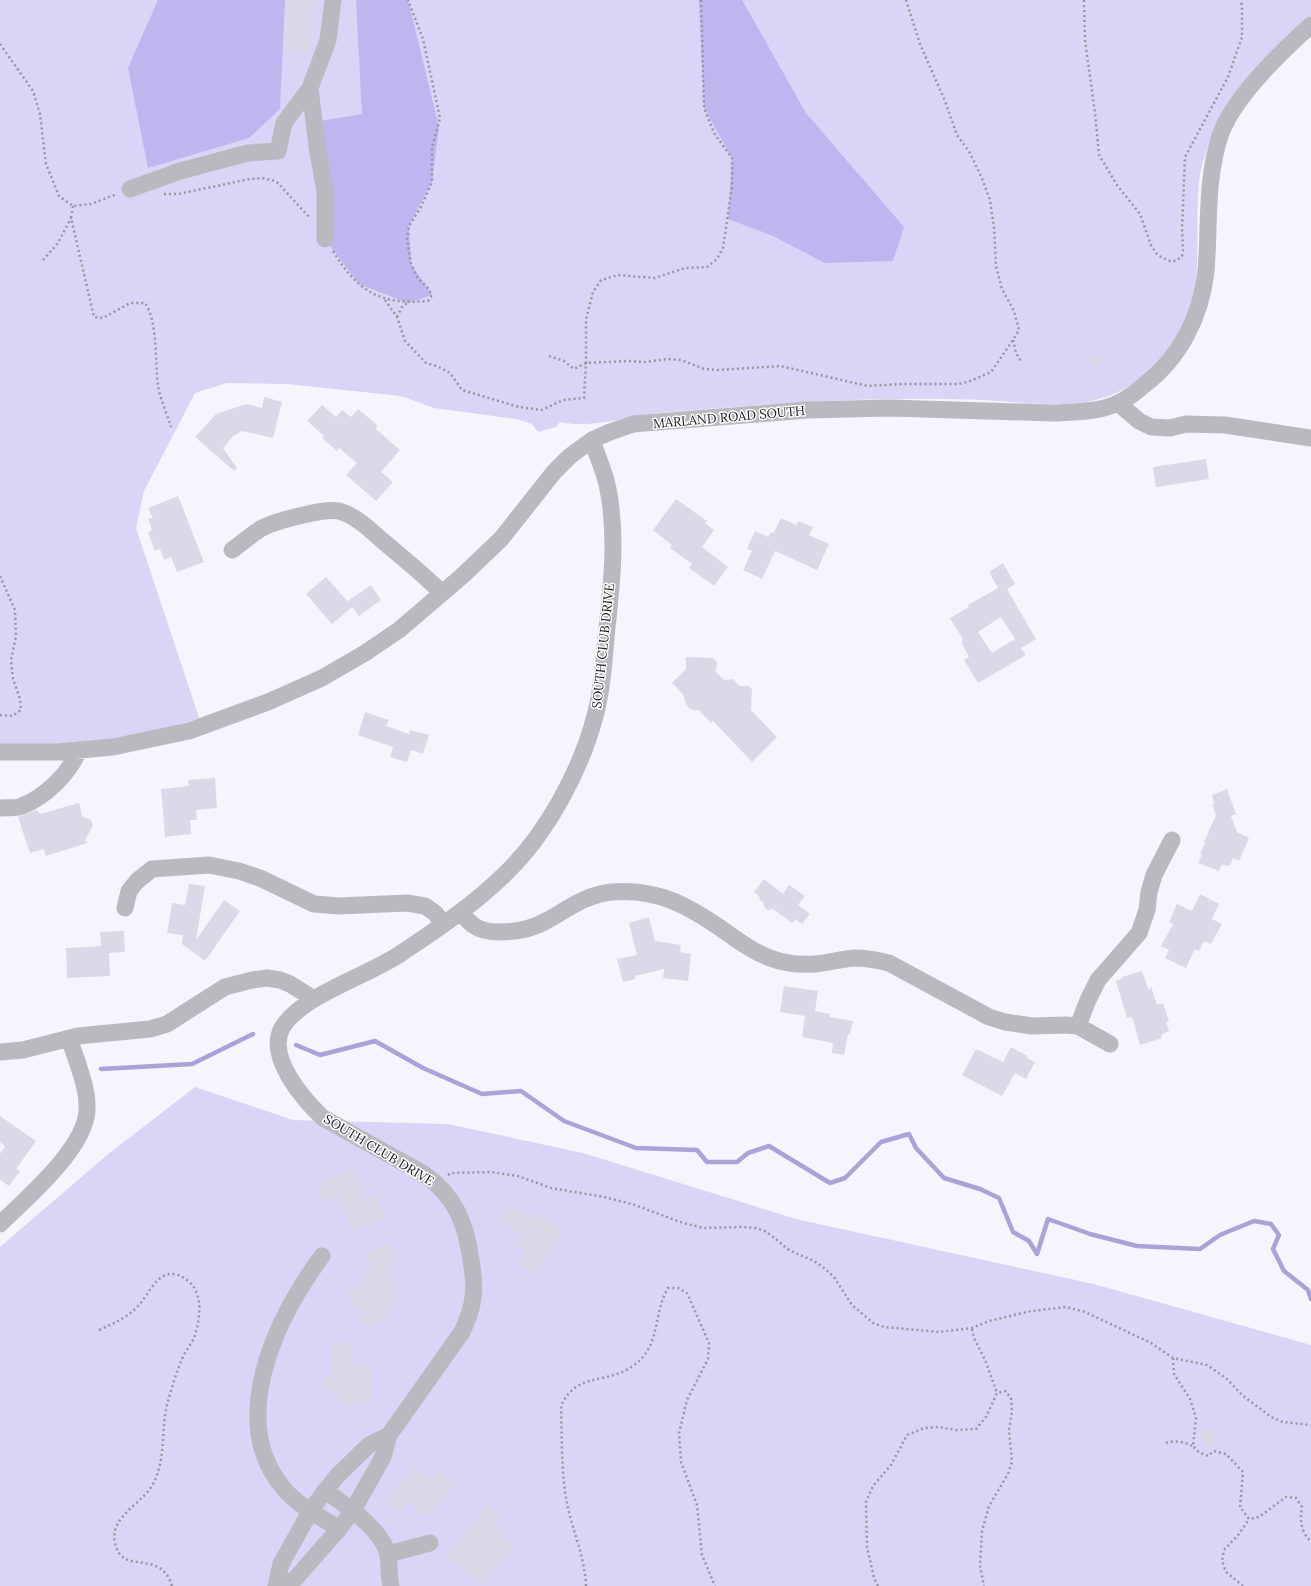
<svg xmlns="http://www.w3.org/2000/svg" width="1311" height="1586" viewBox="0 0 1311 1586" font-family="Lora,serif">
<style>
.green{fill:#d8d5f6}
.forest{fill:#beb7ef}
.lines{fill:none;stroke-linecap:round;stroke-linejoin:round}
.stream{stroke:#aaa3d9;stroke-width:4.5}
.building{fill:#dbd9e8;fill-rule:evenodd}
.path{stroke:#96959d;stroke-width:2.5;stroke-dasharray:2 3;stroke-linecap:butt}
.minor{stroke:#bab9c0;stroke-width:17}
.labels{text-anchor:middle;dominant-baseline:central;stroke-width:3;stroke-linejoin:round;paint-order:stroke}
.street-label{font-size:13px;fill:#18181d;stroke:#fff}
</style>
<rect width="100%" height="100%" fill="#f6f5fe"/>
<path class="green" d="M0,0H1311V15C1261,65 1201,119 1198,195C1196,229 1202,296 1185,325C1165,358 1138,389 1099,399C1067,408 1032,403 999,401C972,399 945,399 918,399C831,398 746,406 660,413C627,416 592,429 560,422L556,427L538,432L532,424L516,419L434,408L404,397L392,395L287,384L227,383L195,393L144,491L136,528L199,718C187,722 174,727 162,730C113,745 51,746 0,744Z
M195,1087L293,1120L448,1124L583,1153L796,1219L1094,1284L1311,1345V1586H0V1247L107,1155Z"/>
<path class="forest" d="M158,0H285L280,109L249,138L148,168L128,68Z
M356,0H408L439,127L432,182L409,226L411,264L432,295L408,303L359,284L325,239L314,122L362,114Z
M699,0H742L806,113L904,227L893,261L825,263L773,236L728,219L732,158L704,108Z"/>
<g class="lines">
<path class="stream" d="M296,1045L320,1055L375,1041L423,1068L482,1094L521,1091L564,1121L636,1148L697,1150L707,1162H737L748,1153L769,1146L830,1183L845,1178L881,1142L909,1134L916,1148L944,1178L980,1189L999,1198L1013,1232L1029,1241L1037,1254L1048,1219L1090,1234L1137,1246L1200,1249L1220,1235L1254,1221L1271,1224L1279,1235L1273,1249L1284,1271L1308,1290L1311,1299
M101,1069L192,1064L253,1034"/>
</g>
<path class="building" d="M286,0H312L311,52L285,51Z
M1088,355H1100V366H1089Z
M264,397L282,402L273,438L242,431L233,436L223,448L237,468L234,471L195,437L216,414L246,404L262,408Z
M322,405L336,417L342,410L351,417L358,409L377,425L376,429L400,450L381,472L393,482L376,501L346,475L357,463L339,448L337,451L322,438L324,436L307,421Z
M1206,459L1209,479L1156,487L1153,467Z
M178,496L204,562L177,572L171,557L164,560L160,549L155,551L148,532L152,530L148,519L153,518L148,508Z
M676,499L707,521L705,523L714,530L702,547L728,567L714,586L689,568L692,564L670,548L672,545L653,530Z
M781,518L796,525L798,521L813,527L809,535L829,544L817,570L775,551L762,579L743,570L752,551L747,549L755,531L768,537L771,532L774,533Z
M1003,563L1015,584L1007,589L1036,639L1021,648L1026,655L978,683L964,660L969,657L961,642L963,640L950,618L969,607L968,605L998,588L989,572ZM1001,617L1015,639L992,653L978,632Z
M326,577L349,603L348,601L371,585L381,600L359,616L352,607L332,624L306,594Z
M686,657L713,658L717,662L716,672L724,680L733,679L740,686H750V688H752L751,710L777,737L752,762L713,721L711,723L699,710L695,711L688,707L686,704L683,694L672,683L686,669Z
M365,712L389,720L386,726L409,734L410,730L429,735L423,754L411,750L407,762L390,757L393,747L358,735Z
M215,778L217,808L196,810L197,820H190L191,834L165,837L161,789L189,786L188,780Z
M1227,789L1236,814L1231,816L1237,832L1249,838L1239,861L1233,858L1230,866L1222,865L1219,871L1198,863L1202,855H1200L1205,843L1204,842L1216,815L1212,804L1214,803L1212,795Z
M79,803L82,816L91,820L93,826L85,840L87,843L46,856L44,849L30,853L18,817L37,810L40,814Z
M764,879L783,894L789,885L805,896L798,905L810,914L802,924L795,919L792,923L773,909L768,910L765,908L763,902L759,899L760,897L754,892Z
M189,884L205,886L196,940L224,900L240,911L205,961L182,944L183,935L167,933L172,903L185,905Z
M1200,894L1219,904L1212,919L1222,924L1211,944L1204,941L1199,951L1195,949L1186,968L1165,958L1169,950L1161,946L1173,924L1169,922L1177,904L1192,911Z
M649,917L655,941L681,945L680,952L691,954L688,981L663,978L664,969L635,976V979L623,982L617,959L637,955L629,923Z
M124,931L125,952L109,953L110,976L67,978L66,948L101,946L100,932Z
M1142,971L1149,991L1151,986L1157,1005L1163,1003L1169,1021L1166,1022L1169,1031L1161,1035L1162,1038L1140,1045L1132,1017L1127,1018L1116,981L1122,979V977Z
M784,986L818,991L815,1011L830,1014V1017L853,1021L850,1034H848L844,1055L832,1053L833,1043L802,1037L805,1016L780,1012Z
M1011,1047L1028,1056L1027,1058L1035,1062L1026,1079L1015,1073L1002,1096L962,1075L976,1049L1003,1062Z
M0,1116L36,1141L16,1169L20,1171L9,1186L0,1180V1154L5,1146L0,1142Z
M354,1170L364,1199L377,1194L385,1219L351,1231L339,1196L323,1202L317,1183Z
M511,1205L532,1220L537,1212L564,1232L534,1275L517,1263L526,1251L514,1243L521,1234L500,1220Z
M390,1243L395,1256L386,1275L393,1281L398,1294L385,1319L363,1326L357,1306H353L348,1290L358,1287L364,1273L371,1271L364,1254Z
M333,1343H353V1366H371V1401L364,1404H339V1396H332V1390H325V1376H333Z
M1211,1428L1218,1441L1207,1447L1200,1434Z
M415,1467L431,1480L440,1469L456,1483L427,1517L408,1501L398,1514L385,1503Z
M488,1506L500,1516L494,1523L504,1531L501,1536L513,1546L481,1585L447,1556Z"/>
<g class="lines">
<path class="path" d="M1084,0L1085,40L1095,113L1099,155L1117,185L1140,214L1151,245L1156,253L1161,257L1170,261H1176L1182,256L1183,251L1182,229L1185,157L1228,77L1242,37V5L1240,0
M0,44L33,91L40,114L46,164L59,196L73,206L91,204L117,194
M164,194H178L250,179L262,178L276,181L309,217
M73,206L71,218L94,317L103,318L130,303H145C158,321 155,363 158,385C160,399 167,414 171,427
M333,251C358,292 380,305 428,301L432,295L427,287L417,277L411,264L407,239L409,226L421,207L432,182V148L440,118L423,39L408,0
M43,260L58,243L71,218
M385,300L397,317L405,341L426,363L437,366L450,373L462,390L519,407L542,410L563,400L584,398L586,363V319L593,292L601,280L618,275L655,278L685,268L707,267L717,259L723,248L732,186V158L714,133L704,108L701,0
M397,317L402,307L407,303
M1013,340L1016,353L1022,363
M549,356L564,361L574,369L586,363L627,361L645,362L668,359L681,360L704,369L718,370L780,366L868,386L902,384H958L968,382L991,372L1013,340L1019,330L1014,311L1002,289L996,266L994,227L990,200L981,176L970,153L957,135L945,101L920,44L906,0
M0,576L15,610L16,636L11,660L13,679L20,699L21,710L12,716L0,715
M448,1175L451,1173L491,1172L518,1176L551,1188L604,1197L632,1204L683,1223L704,1228L741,1227L756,1228L767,1232L789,1250L814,1261L824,1268L834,1277L852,1305L873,1323L884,1327L939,1332L972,1328L989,1321L1031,1311L1066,1307L1085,1312L1151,1343L1173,1358L1207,1365L1227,1379L1243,1396L1271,1417L1283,1422L1311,1425
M972,1329L974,1338L986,1362L997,1393
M99,1330C114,1323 127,1318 138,1306C146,1298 154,1279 166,1275C174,1272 182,1276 188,1281C204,1293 200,1321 194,1338C191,1345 185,1351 182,1359C176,1373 171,1390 167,1405C161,1430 166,1457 154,1482C145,1503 109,1515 115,1543C122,1577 160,1547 172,1586
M1173,1358L1174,1374L1190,1399L1196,1418L1193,1446L1199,1452L1208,1456L1214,1451L1226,1454L1243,1472L1240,1507L1249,1519L1259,1517L1286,1497L1296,1498L1302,1507C1300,1521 1300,1530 1311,1542
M1166,1443C1174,1440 1185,1442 1193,1446
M586,1586C585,1559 574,1534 568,1508C561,1477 562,1438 561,1406C576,1373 602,1384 628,1369C663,1349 651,1317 668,1288H678L687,1293L709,1343L708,1359L687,1400L679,1433L681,1462L697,1505L702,1555L715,1586
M878,1586L874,1578L867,1547L866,1502L873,1486L891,1465L907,1435L924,1428L939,1427L956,1430L976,1429L986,1417L997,1393L1005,1391L1011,1398L1012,1411L1009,1430L1012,1462L1008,1474L989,1506L982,1531L980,1566L984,1586
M1243,1586L1226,1572L1222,1561L1224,1550L1239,1534L1249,1519"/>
<path class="minor" d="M130,189L180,171L248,153L278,151L284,123L310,88
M325,239V191L317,147L310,88L328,40L333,0
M1118,403L1139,421L1151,427L1170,428L1186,424L1225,425L1311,438
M232,550C242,543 252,534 262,528C275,521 325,508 339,511C357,516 371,531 384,542C404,559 424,575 442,593
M0,752H58L113,747L189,731L268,702L322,678L365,653L399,630L461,577L501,539L554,472L570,456L592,440L610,432L633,424L807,410L890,408L1053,413C1073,412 1100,412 1118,403C1127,399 1136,392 1143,386C1180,358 1201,317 1206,271C1210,223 1205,180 1221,133C1235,96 1282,51 1311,25
M0,808C7,807 16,809 22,806C45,797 69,774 79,750
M125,908L129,891L137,881L152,869L209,865L239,871L260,878L314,904L339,906L407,903L425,906L435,913L444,924
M460,912C464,916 468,921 473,925C481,931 490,932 499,932C515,932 532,929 546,921C568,909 585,895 611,892C658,888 689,906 726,932C740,942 754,952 770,958C783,963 800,965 815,964C828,963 841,959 854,958C866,958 877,960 889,963L989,1017L1005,1022L1032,1026L1065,1025L1078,1026L1110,1044
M1078,1026L1088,1000L1098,980L1139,933L1147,910L1149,892L1154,875L1172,840
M0,1052L23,1050L78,1036L150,1029L167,1024L225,987L252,980L267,978L280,980L290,984L314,999
M0,1224C26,1199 87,1147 87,1109C88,1087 76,1060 69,1038
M322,1256C277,1317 225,1422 285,1490C299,1506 321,1517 339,1529
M325,1491C346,1505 382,1529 388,1555C390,1565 388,1576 391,1586
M388,1554L430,1543
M276,1586L281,1564L311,1510L325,1491L338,1475L369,1445L389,1435
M282,1586L295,1579L339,1529L353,1510L383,1457L389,1435L462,1332C467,1321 472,1310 473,1297C475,1285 473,1272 471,1260C466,1223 455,1196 424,1174L323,1118C304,1100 266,1057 282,1028C301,995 371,975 403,952C439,928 476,903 507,872C547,833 581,770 595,716C603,687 604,657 607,628C612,582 617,534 608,489C605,472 597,456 592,440"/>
</g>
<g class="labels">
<g class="street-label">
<text transform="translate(729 417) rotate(-5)">MARLAND ROAD SOUTH</text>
<text transform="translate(603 646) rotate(-84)">SOUTH CLUB DRIVE</text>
<text transform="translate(379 1150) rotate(31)">SOUTH CLUB DRIVE</text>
</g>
</g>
</svg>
